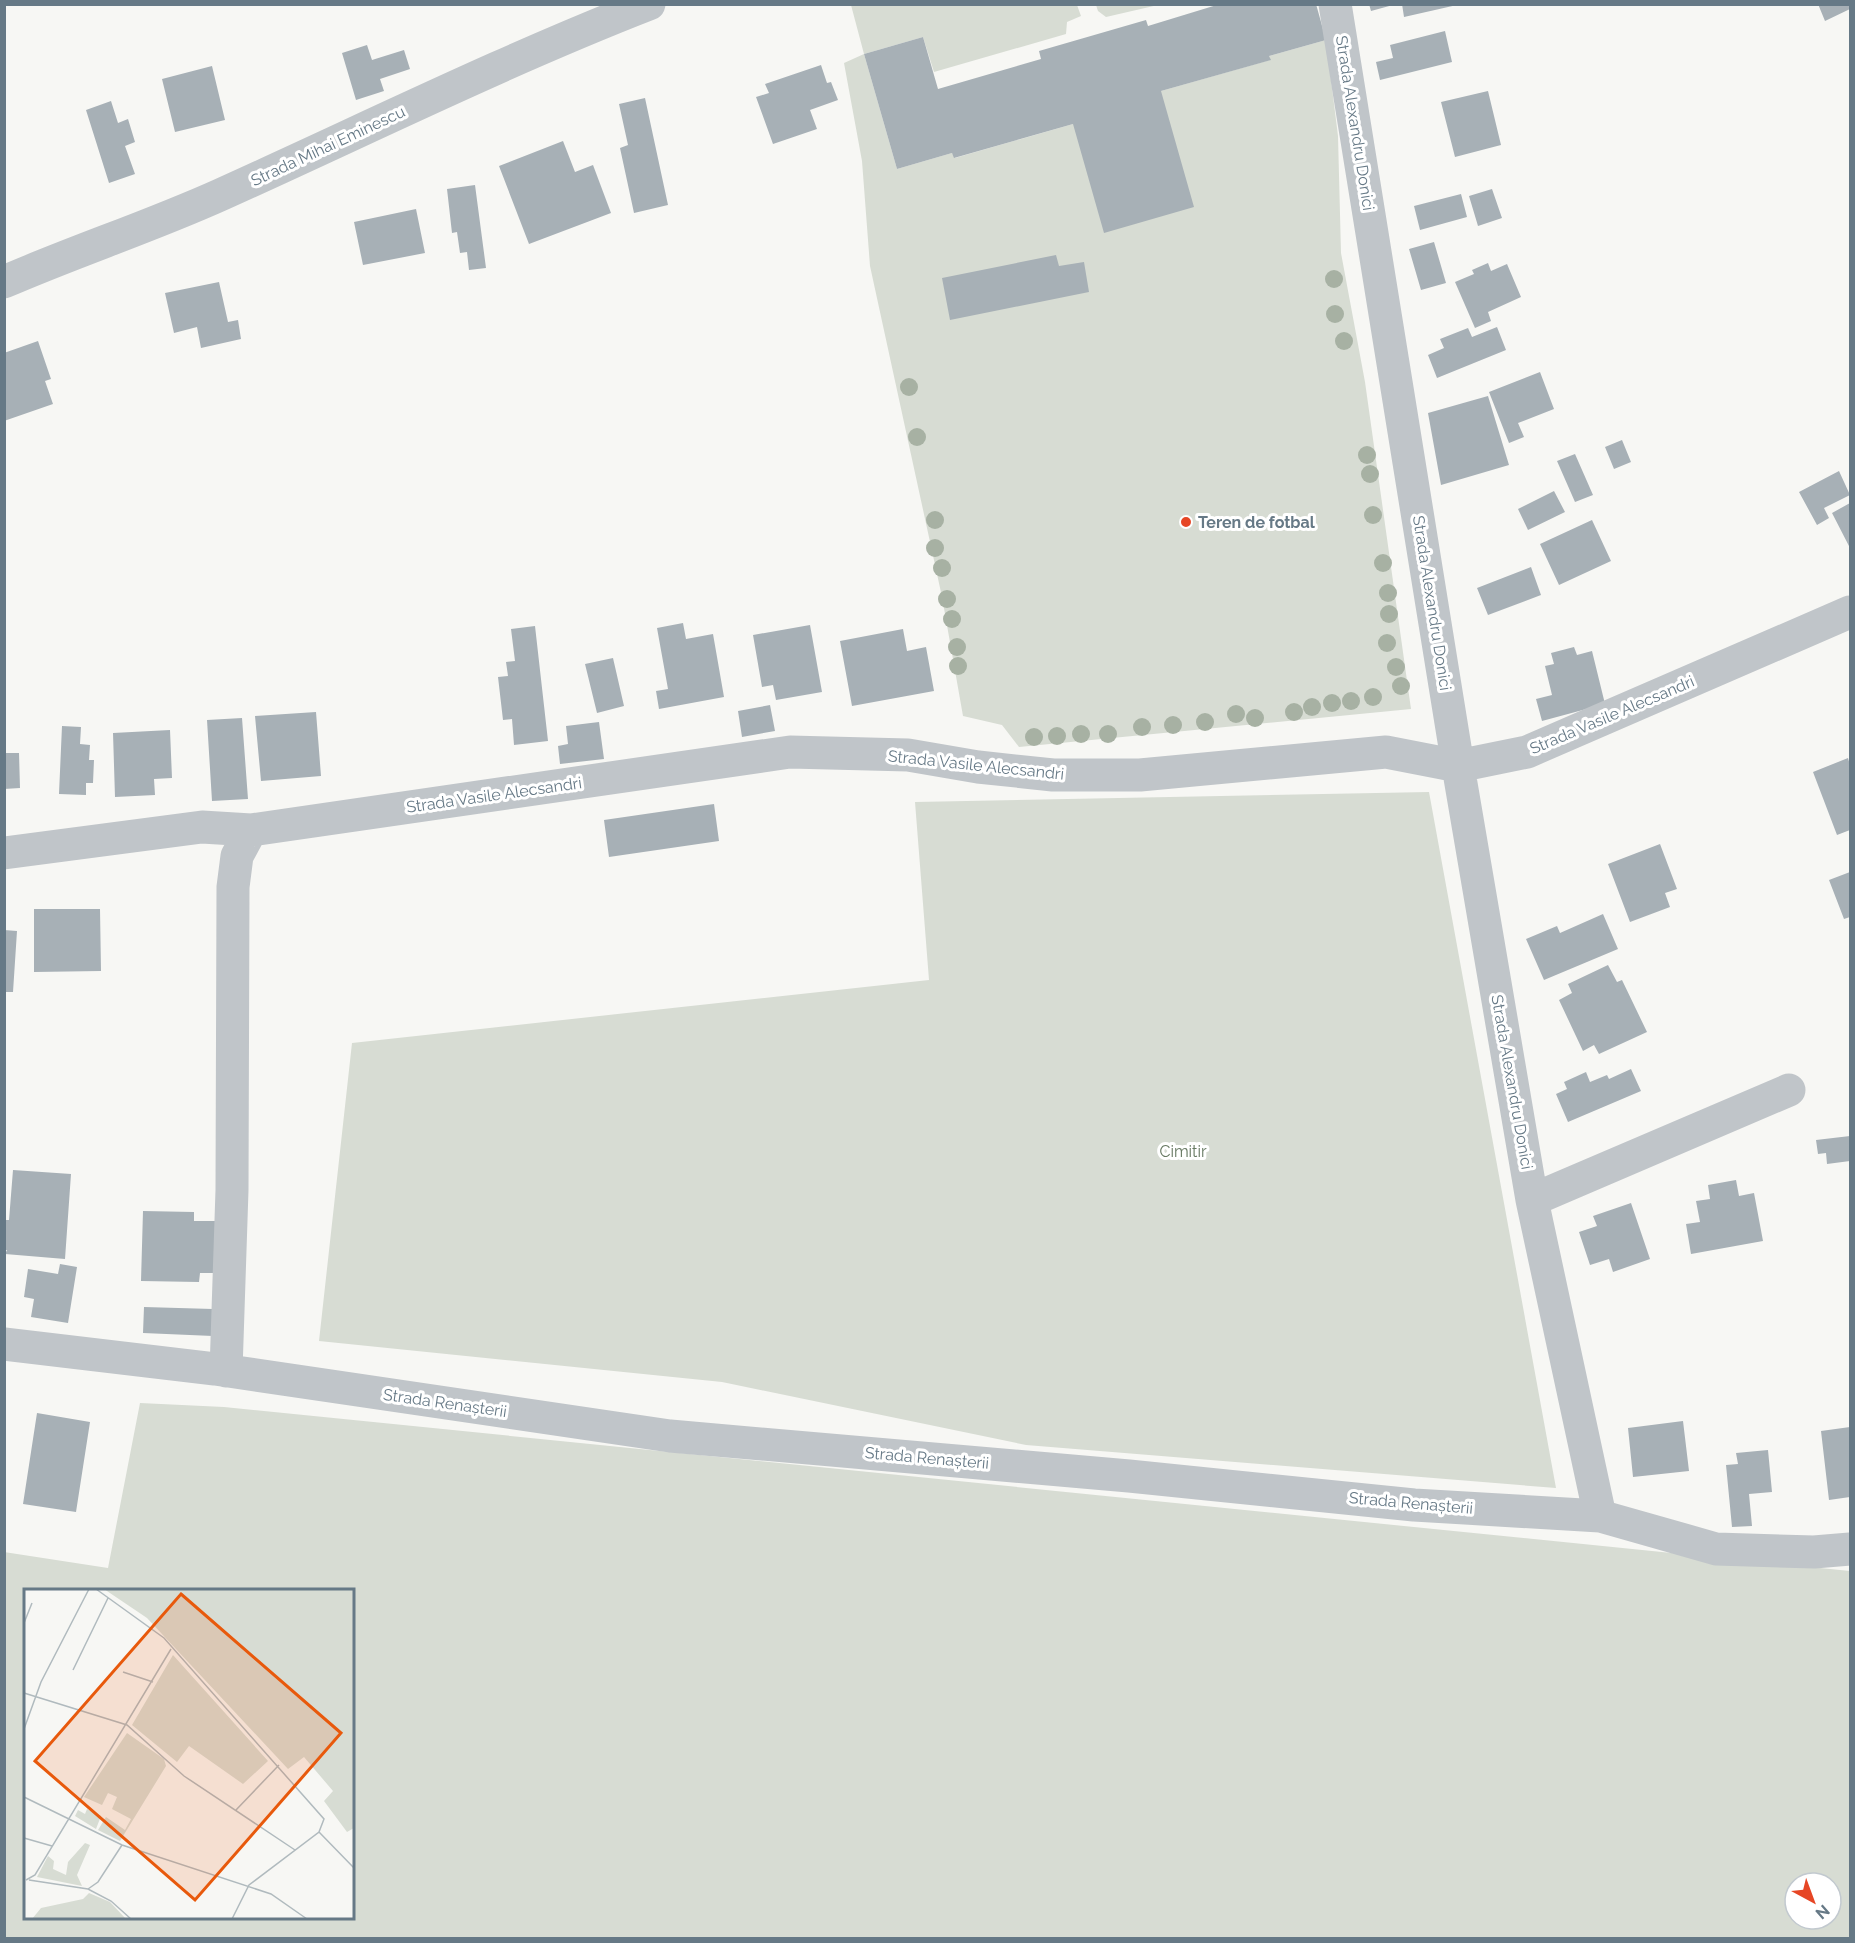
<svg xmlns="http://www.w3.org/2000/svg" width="1855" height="1943" viewBox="0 0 1855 1943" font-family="Raleway,sans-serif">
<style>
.green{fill:#d7dcd3;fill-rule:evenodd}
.building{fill:#a7b0b6}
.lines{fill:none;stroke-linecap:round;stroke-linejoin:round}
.minor{stroke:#c0c5c9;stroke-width:33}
.tree{fill:#a7b1a3}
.poi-dot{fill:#e64625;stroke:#fff;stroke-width:2}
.labels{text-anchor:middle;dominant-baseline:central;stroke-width:6;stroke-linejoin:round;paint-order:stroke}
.street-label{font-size:16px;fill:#667986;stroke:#fff}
.poi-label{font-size:16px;font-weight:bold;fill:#667986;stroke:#fff;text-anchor:start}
.park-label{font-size:16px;fill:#667861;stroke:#fff}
.inset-road{fill:none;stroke:#b0babe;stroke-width:1.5}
.view{fill:#e8590c;fill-opacity:0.15;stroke:#e8590c;stroke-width:3}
.inset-edge{fill:none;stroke:#667986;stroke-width:3}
</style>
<rect width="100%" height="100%" fill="#f7f7f4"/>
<path class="green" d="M851,5H1077L1081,16L1067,22L1066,34L934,72L923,37L864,54L897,169L952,153L955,158L1073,124L1161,91L1270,60L1269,56L1326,40L1338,136L1341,253L1365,382L1411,709L1019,747L1002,725L963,716L942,597L870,266L862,161L844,63L864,54Z
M1096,5V4L1158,5L1106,17L1098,11Z
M1429,792L1556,1488L1026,1445L722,1382L319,1341L352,1043L929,980L915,802Z
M140,1403L224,1407L1850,1571V1938H5L4,1552L108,1568ZM26,1590H352V1918H26ZM1795,1883H1831V1919H1795Z"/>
<path class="building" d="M1220,4H1316L1326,40L1269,56L1271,60L1161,91L1194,207L1104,233L1073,124L954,158L952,153L897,169L864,54L923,37L938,89L1041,59L1039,51L1146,20L1148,26Z
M1369,4H1393V5L1371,11Z
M1402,4H1457V5L1404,17Z
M1818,4H1850V9L1825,21Z
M1445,31L1452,62L1380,80L1376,62L1393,58L1390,45Z
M367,45L372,60L404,50L410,69L380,79L384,91L356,100L342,53Z
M821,65L827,83L831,82L838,100L810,110L817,129L773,144L756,97L769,93L765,84Z
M212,66L225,120L175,132L162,79Z
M1488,91L1501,145L1455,157L1441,102Z
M645,98L668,205L634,213L620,148L628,145L619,104Z
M111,101L118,123L128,119L135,142L125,146L135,174L109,183L86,110Z
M563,141L575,172L593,165L611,213L529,244L499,166Z
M475,185L486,268L469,270L467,252L460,253L457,232L452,233L447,189Z
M1492,189L1502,218L1478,226L1469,196Z
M1461,194L1467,217L1420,230L1414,206Z
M416,209L425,253L363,265L354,222Z
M1434,242L1446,283L1421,290L1409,249Z
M1056,255L1059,266L1084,262L1089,292L950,320L942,278Z
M1488,263L1491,271L1507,264L1521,297L1488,312L1491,321L1475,328L1455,282L1474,274L1472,270Z
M219,282L228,322L238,320L241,339L201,348L197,327L174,333L165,293Z
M1497,327L1506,350L1437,378L1428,355L1444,348L1440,339L1468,328L1472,337Z
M38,341L51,379L45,381L53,404L4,421V353Z
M1540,372L1554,409L1518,423L1524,437L1509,443L1489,392Z
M1488,396L1509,465L1441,485L1428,413Z
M1622,440L1631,462L1614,469L1605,447Z
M1575,454L1593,495L1575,502L1557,461Z
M1839,471L1850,495L1824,508L1829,518L1817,525L1799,492Z
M1554,491L1565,512L1528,530L1518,509Z
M1850,503V548L1832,513Z
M1592,520L1611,561L1559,585L1540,544Z
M1531,567L1541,595L1488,615L1477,588Z
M683,623L686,639L713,634L724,697L659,709L656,691L668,689L657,628Z
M810,625L822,692L776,700L773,685L762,687L753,635Z
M535,626L548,741L514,745L512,719L503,720L498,677L508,676L506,662L515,661L511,629Z
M903,629L907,651L926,647L934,691L852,706L840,641Z
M1574,647L1577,655L1592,651L1605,704L1542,721L1536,699L1552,695L1545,666L1554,664L1551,653Z
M613,658L624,706L597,713L585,664Z
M770,705L775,731L742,737L738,711Z
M316,712L321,776L261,781L255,716Z
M242,718L248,799L212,801L207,720Z
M599,722L604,759L560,764L558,746L568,744L566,726Z
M62,726L81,727L80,744L90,745L89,760H94L93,783H86V795L59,794Z
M170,730L172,778L154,779L155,795L115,797L113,733Z
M4,753H19L20,788L4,789Z
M1848,758L1850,765V830L1837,835L1813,772Z
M714,804L719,841L609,857L604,820Z
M1660,844L1677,889L1665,893L1670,907L1630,922L1608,864Z
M1850,872V917L1844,919L1829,880Z
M34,909H100L101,971L34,972Z
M1603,914L1618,949L1544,980L1526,939L1557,926L1560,933Z
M4,930L17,931L13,992H4Z
M1608,965L1617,982L1622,980L1647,1032L1599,1054L1594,1045L1583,1051L1559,1000L1572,993L1568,984Z
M1631,1069L1641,1091L1568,1122L1556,1094L1567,1089L1564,1082L1586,1072L1590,1082L1607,1075L1609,1079Z
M1850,1136V1161L1827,1164L1826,1153L1818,1154L1816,1140Z
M13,1170L71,1174L65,1259L5,1254L7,1250H4V1220H9Z
M1736,1180L1739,1196L1754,1193L1763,1241L1691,1254L1686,1224L1700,1222L1696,1201L1710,1199L1708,1185Z
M1631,1203L1650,1259L1613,1272L1609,1259L1590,1265L1579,1232L1597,1226L1593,1216Z
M143,1211L194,1212V1221H216L215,1273H200L199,1282L141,1281Z
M60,1264L77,1267L68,1323L31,1317L34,1299L24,1297L28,1269L58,1274Z
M144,1307L213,1309V1336L143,1333Z
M37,1413L90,1422L76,1512L23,1504Z
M1683,1421L1689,1471L1633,1477L1628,1428Z
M1850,1427V1497L1829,1500L1821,1431Z
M1768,1450L1772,1492L1749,1494L1752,1526L1732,1527L1726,1465L1738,1464L1736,1453Z"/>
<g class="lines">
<path class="minor" d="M1335,4L1458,766L1532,1200L1600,1516
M4,282C75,251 149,227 220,195C362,131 503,61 649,4
M4,853L202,827L251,830L790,752L908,755L978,767L1053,775H1140L1386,752L1458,766L1527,752L1850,612
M1532,1200L1789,1090
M4,1344L215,1369L670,1436L1129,1476L1414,1505L1600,1516L1716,1549L1814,1552L1850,1549
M226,1371L232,1190L233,887L237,856L251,830"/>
</g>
<g class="tree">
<circle cx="1334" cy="279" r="9"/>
<circle cx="1335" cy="314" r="9"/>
<circle cx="1344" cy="341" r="9"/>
<circle cx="909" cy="387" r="9"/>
<circle cx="917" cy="437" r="9"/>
<circle cx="1367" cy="455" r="9"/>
<circle cx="1370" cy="474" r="9"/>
<circle cx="1373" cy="515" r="9"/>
<circle cx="935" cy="520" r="9"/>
<circle cx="935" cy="548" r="9"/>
<circle cx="1383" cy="563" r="9"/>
<circle cx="942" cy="568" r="9"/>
<circle cx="1388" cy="593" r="9"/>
<circle cx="947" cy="599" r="9"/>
<circle cx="1389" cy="614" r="9"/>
<circle cx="952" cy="619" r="9"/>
<circle cx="1387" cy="643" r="9"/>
<circle cx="957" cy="647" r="9"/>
<circle cx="958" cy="666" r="9"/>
<circle cx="1396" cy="667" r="9"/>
<circle cx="1401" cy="686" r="9"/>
<circle cx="1373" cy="697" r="9"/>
<circle cx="1351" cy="701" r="9"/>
<circle cx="1332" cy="703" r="9"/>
<circle cx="1312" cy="707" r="9"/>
<circle cx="1294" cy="712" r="9"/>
<circle cx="1236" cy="714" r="9"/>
<circle cx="1255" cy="718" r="9"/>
<circle cx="1205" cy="722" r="9"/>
<circle cx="1173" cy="725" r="9"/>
<circle cx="1142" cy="727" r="9"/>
<circle cx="1081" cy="734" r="9"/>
<circle cx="1108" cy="734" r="9"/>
<circle cx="1057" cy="736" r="9"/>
<circle cx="1034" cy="737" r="9"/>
</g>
<circle class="poi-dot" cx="1186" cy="522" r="6"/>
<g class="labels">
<g class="street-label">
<text transform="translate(1355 123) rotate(81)">Strada Alexandru Donici</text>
<text transform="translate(328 146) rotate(-25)">Strada Mihai Eminescu</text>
<text transform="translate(1432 603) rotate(81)">Strada Alexandru Donici</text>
<text transform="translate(1612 715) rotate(-23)">Strada Vasile Alecsandri</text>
<text transform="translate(976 765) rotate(6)">Strada Vasile Alecsandri</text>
<text transform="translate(494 795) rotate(-8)">Strada Vasile Alecsandri</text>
<text transform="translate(1512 1082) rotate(80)">Strada Alexandru Donici</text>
<text transform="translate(445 1403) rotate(8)">Strada Renașterii</text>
<text transform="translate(927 1458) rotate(5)">Strada Renașterii</text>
<text transform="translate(1411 1503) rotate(5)">Strada Renașterii</text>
</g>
<g class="poi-label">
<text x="1198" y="522">Teren de fotbal</text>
</g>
<g class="park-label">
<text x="1183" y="1151">Cimitir</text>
</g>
</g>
<g transform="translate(24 1589)">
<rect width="330" height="330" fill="#f7f7f4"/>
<path d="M80,0H330V239L323,243L300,212L309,202L280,168L264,180L123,29ZM149,66L244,172L219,195L165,157L153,173L108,136ZM103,144L140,170L142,177L96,252L74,241L82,228L101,241L107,230L88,220L93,208L84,204L78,216L60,208ZM63,220L77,227L72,240L51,227L54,221L61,225ZM61,254L66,256L53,286L58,297L13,288L24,267L30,272L29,280L42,286L44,273ZM65,304L86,313L102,330H8L17,319L59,310Z" fill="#d7dcd3"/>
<path class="inset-road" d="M72,0L140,49L300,230L295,243L225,296L208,330M0,34L8,14M49,81L84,9M99,83L129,93M0,104L103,136L160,187L271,261M0,140L17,93L65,0M0,208L98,256L247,305L283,330M212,221L255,176M295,243L330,279M0,249L28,257M2,291L11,286L147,60M5,291L64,300L87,312L107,330M64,300L74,293L98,256"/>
<path class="view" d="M157,5L317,144L171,311L11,172Z"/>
<rect width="330" height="330" class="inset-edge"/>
</g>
<rect width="1855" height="1943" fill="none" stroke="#667986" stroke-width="12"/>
<g transform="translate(1813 1901) rotate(139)"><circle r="28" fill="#ffffff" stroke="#c2c9cf" stroke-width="1.5"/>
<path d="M0-4.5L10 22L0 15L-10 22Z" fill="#e64625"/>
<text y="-9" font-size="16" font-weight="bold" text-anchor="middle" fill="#667986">N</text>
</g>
</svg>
